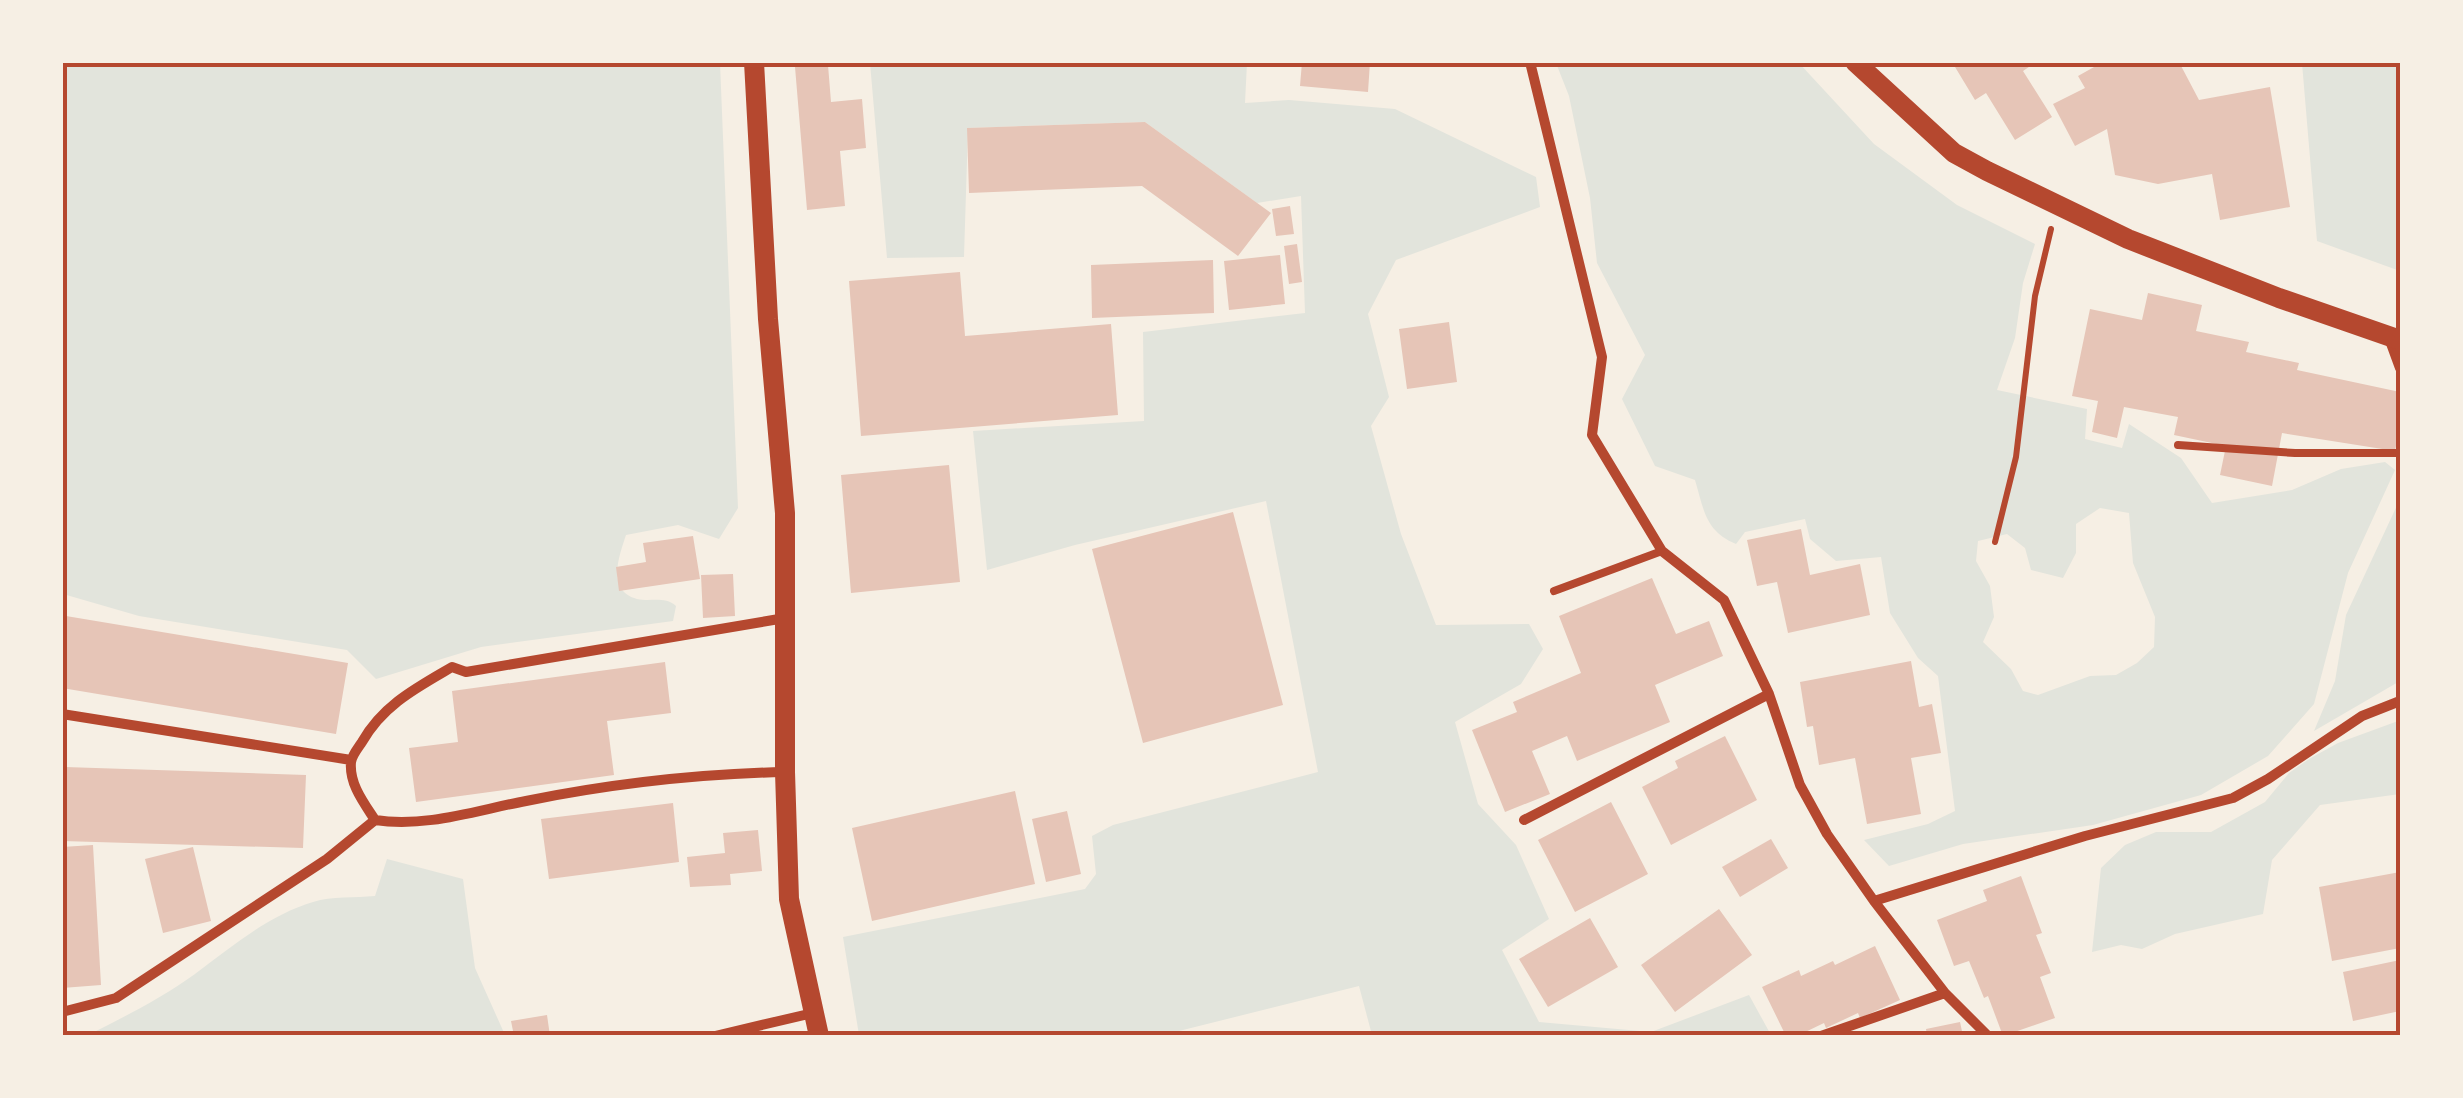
<svg xmlns="http://www.w3.org/2000/svg" width="2463" height="1098" viewBox="0 0 2463 1098" font-family="Barlow,sans-serif">
<style>
.green{fill:#e2e4dc;fill-rule:evenodd}
.building{fill:#e6c5b7}
.lines{fill:none;stroke-linecap:round;stroke-linejoin:round}
.path{stroke:#b5482f;stroke-width:6}
.service{stroke:#b5482f;stroke-width:8}
.minor{stroke:#b5482f;stroke-width:10}
.secondary{stroke:#b5482f;stroke-width:20}
.neatline{fill:none;stroke:#b5482f;stroke-width:4}
</style>
<rect width="100%" height="100%" fill="#f6efe4"/>
<path class="green" d="M62,63H720L738,508L719,539L678,525L626,535C619,556 606,591 637,599C651,602 665,596 676,606L673,621L481,647L376,679L347,650L139,616L63,594Z
M870,63H1247L1245,103L1289,100L1395,109L1536,177L1540,207L1396,260L1368,314L1389,397L1371,426L1401,534L1436,625L1529,624L1543,649L1521,684L1455,722L1478,804L1516,845L1549,919L1502,950L1539,1022L1651,1032L1749,995L1771,1035H1372L1359,986L1175,1032L1172,1035H859L843,937L1085,889L1096,874L1092,836L1113,825L1318,772L1266,501L1075,545L987,570L973,431L1144,421L1143,332L1305,313L1301,196L1257,203L1145,122L968,128L964,257L887,258Z
M1556,63H1799L1874,144L1957,205L2035,244L2023,283L2015,338L1997,390L2087,409L2085,439L2122,448L2129,424L2181,458L2212,503L2292,490L2341,469L2385,462L2395,470L2348,573L2314,704L2268,756L2201,795L2093,825L1963,844L1889,866L1864,840L1928,824L1955,811L1938,676L1918,658L1890,613L1881,557L1836,561L1810,539L1805,519L1745,532L1736,544C1705,531 1704,510 1695,480L1655,466L1622,399L1645,355L1597,263L1590,198L1569,96ZM2100,508L2129,513L2133,563L2155,617L2154,647L2137,663L2116,675L2090,676L2038,695L2023,691L2011,669L1983,642L1994,617L1990,586L1976,561L1978,541L2007,534L2025,548L2031,570L2063,578L2076,553V524Z
M2302,63H2395L2400,75V271L2317,241Z
M2400,499V681L2314,731L2335,681L2346,615Z
M2398,721L2400,794L2320,805L2272,860L2263,914L2175,934L2142,949L2121,945L2092,952L2101,868L2125,845L2156,832H2211L2265,802L2289,773L2309,759L2338,743Z
M387,859L463,879L475,968L505,1035H88C124,1017 162,998 195,974C231,947 269,915 313,902C332,896 355,898 375,896Z"/>
<path class="building" d="M1302,62H1370L1368,92L1300,86Z
M1952,62H2036L2023,71L2052,117L2015,140L1986,93L1975,100Z
M2103,62H2179L2199,100L2270,87L2290,207L2220,220L2212,174L2158,184L2115,175L2107,129L2075,146L2053,104L2085,88L2078,76Z
M828,65L831,102L862,99L866,148L840,151L845,206L807,210L795,67Z
M1145,122L1271,213L1238,256L1142,186L969,193L967,128Z
M1290,206L1294,234L1276,236L1272,209Z
M1297,244L1302,282L1289,284L1284,246Z
M1280,255L1285,304L1229,310L1224,261Z
M1213,260L1214,313L1092,318L1091,265Z
M960,272L965,336L1111,324L1118,415L861,436L849,281Z
M2148,293L2202,305L2196,331L2249,342L2246,352L2299,363L2297,370L2400,392V425L2395,451L2282,433L2272,486L2220,475L2226,446L2174,435L2178,417L2124,407L2117,438L2092,432L2098,401L2072,396L2090,309L2142,320Z
M1449,322L1457,382L1407,389L1399,329Z
M949,465L960,582L851,593L841,475Z
M1233,512L1283,705L1143,743L1092,549Z
M1801,529L1810,575L1860,564L1870,615L1788,633L1777,582L1757,586L1747,540Z
M693,536L700,579L619,591L616,567L646,562L643,543Z
M733,574L735,616L703,618L701,575Z
M1652,578L1676,634L1709,621L1723,656L1655,685L1670,722L1577,761L1567,736L1532,751L1550,794L1505,812L1472,730L1517,712L1513,702L1581,673L1559,616Z
M66,616L348,663L336,734L62,688V636Z
M1911,661L1919,707L1932,704L1941,753L1911,758L1921,814L1867,824L1855,758L1819,765L1813,726L1807,727L1800,682Z
M665,662L671,713L607,721L614,775L416,802L409,748L458,742L452,691Z
M1725,736L1757,800L1671,845L1642,787L1678,768L1675,761Z
M65,767L306,775L303,848L62,841Z
M1015,791L1035,884L872,921L852,828Z
M1611,802L1648,874L1575,912L1538,840Z
M673,803L679,862L549,879L541,819Z
M1067,811L1081,874L1046,882L1032,819Z
M758,830L762,871L730,874L731,885L690,887L687,857L725,853L723,833Z
M1771,839L1788,868L1740,897L1722,867Z
M93,845L101,985L62,988V847Z
M193,847L211,921L163,933L145,859Z
M2400,872V948L2332,961L2319,887Z
M2021,876L2042,933L2036,935L2051,973L2040,977L2055,1018L2003,1036L1988,996L1984,998L1969,961L1954,966L1937,920L1987,901L1983,890Z
M1719,909L1752,955L1675,1012L1641,965Z
M1590,918L1618,967L1548,1007L1519,959Z
M1875,946L1900,1000L1860,1018L1858,1013L1826,1028L1824,1023L1797,1036H1786L1762,987L1799,970L1801,976L1833,961L1835,965Z
M2400,960V1011L2353,1021L2343,972Z
M547,1015L550,1036H514L511,1021Z
M1960,1022L1963,1036H1927L1926,1029Z"/>
<g class="lines">
<path class="path" d="M1995,542L2016,457L2035,296L2051,229"/>
<path class="service" d="M2178,445L2295,453H2400
M1554,591L1662,551"/>
<path class="minor" d="M1530,62L1602,357L1592,435L1662,551L1724,600L1769,694L1800,785L1827,834L1874,901L1945,993L1988,1036
M2389,338L2400,368
M62,714L351,760
M784,772C699,774 610,784 526,801C477,810 426,828 375,820C364,803 349,784 351,762C352,755 358,748 362,742C383,705 416,688 452,667L466,672L785,618
M1524,820L1769,694
M1874,901L2085,836L2233,798L2268,779L2362,716L2400,701
M62,1012L116,998L327,859L375,820
M715,1036L813,1013
M1821,1036L1945,993"/>
<path class="secondary" d="M754,62L768,319L785,513V772L789,899L819,1036
M1855,62L1954,153L1987,171L2128,239L2279,298L2400,340"/>
</g>
<rect width="2463" height="1098" fill="none" stroke="#f6efe4" stroke-width="130"/>
<rect x="65" y="65" width="2333" height="968" class="neatline"/>
</svg>
